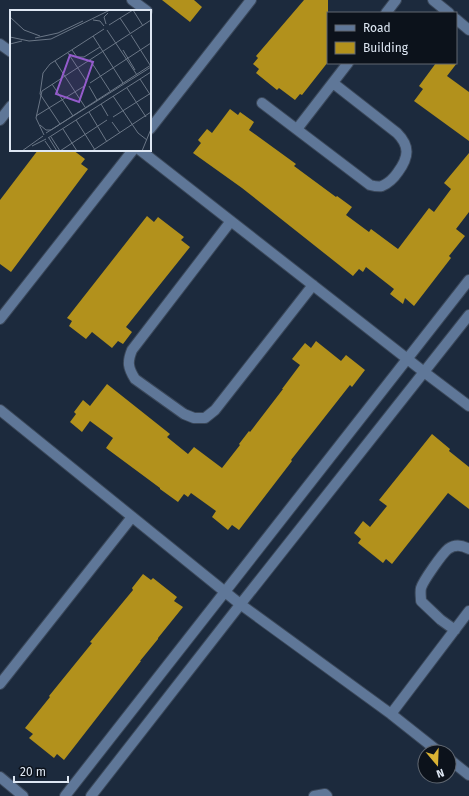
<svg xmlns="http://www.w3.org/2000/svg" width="469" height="796" viewBox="0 0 469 796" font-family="'Fira Sans',sans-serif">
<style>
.building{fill:#b2911c}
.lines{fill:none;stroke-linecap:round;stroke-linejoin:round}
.minor-casing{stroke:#3b485a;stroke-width:12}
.minor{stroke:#5f7798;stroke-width:10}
.inset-road{fill:none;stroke:#6a7686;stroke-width:1}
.view{fill:#945bcc;fill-opacity:0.15;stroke:#945bcc;stroke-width:2}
.inset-edge{fill:none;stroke:#dee7f3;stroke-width:2}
</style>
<rect width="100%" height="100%" fill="#1c2a3d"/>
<path class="building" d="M162,0H194L202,7L190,22Z
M304,0H328V62L302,95L300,94L295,100L279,88L277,90L256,73L259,69L253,64L258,58L256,56Z
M436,63H457L447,76L469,92V141L414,101L423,89L419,86Z
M230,109L238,115L240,112L254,122L249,130L296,164L294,166L336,197L337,196L352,207L346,215L369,232L371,229L398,249L429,208L434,212L451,189L444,183L469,153V212L456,229L465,236L449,256L451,258L414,306L405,298L403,304L390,294L394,289L366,267L363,272L359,269L353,276L242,188L193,153L201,143L198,140L207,129L212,133Z
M38,150H73L85,159L81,164L88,169L11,272L0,264V200Z
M147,216L154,222L158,217L184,237L181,240L190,247L126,327L132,332L123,344L118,341L112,348L92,332L86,339L69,326L72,321L67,318Z
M316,341L341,361L346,355L365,370L352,387L350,385L291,460L292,461L239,530L232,525L228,530L212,517L216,511L191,493L188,497L184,494L178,502L160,489V488L106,448L113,438L90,421L82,432L70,422L76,414L74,412L83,400L90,406L107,384L170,434L167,437L188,454L194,447L222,468L240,445L239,444L249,431L250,432L283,389H282L300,365L292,359L305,343L311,348Z
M432,434L450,449L449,451L469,467V509L448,493L392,564L386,559L383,563L358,543L361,539L354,533L363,521L370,527L387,506L379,500Z
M143,574L151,580L153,578L177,597L174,601L183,607L158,638V639L140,661H141L64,760L57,754L54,758L29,738L33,734L25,728L50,697L49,696L92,643L90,642L133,590L132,588Z"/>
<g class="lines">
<g class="minor-casing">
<path id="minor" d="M132,0L147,11
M433,0L449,13
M386,13L396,0
M456,19L469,30
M0,44L11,52
M262,103L370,185C374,186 379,187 382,186C389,183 394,178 398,172C409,157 410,146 397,133L333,83
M0,120L11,106
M150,129L251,0
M297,129L348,63
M140,150L424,372L469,406
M231,221L132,350C127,362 128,368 135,379L184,414L194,418H205L215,410L313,285
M0,319L133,150
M0,410L240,604L391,714L439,752
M455,630L441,620L421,601C421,597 420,592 421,588C423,581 442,554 448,549C455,544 462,545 469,549
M0,684L132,517
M391,714L469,611
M449,759L469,775
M0,777L23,796
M65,796L469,280
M91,796L243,601L469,315
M314,796L325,794L327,796"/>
</g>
<use href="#minor" class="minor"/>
</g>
<g transform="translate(10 10)">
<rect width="141" height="141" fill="#1c2a3d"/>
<path class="inset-road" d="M123,0L133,16M0,7L14,20L30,26M110,8L120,23M83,10L90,11L94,16M96,14L94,7L98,3M99,15L123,0M97,20L127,65M121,25L140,55M83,26L113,73M0,27L19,31L41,29L100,0M25,28L48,23L73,11M0,34L12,31M62,40L67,47H74L90,37M113,40L125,60M58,43L77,72M80,50L100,81M45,51L75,97M130,69L141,86M80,73L141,33M42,74L63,106M79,76L87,90M117,78L136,107M103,86L128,123L137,130M91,94L98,106M79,102L97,132M26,106L76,75M103,107L141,83M66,110L85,140M102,112L110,123M50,114L30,84L33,63L40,54L94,19M30,115L36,120H41L141,55M53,119L67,141M36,123L141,57M34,125L26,108L32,81L141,10M41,127L50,141M38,128L141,62M39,128L47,141M35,131L42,141M22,136L36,129M12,141L33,126M50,141L97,110M82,141L141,102M132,141L141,119"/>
<path class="view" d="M60,45L83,52L69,92L46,84Z"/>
<rect width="141" height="141" class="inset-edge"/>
</g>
<rect x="327" y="12" width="130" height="52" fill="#0c121b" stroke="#606771"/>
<rect x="335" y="25" width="20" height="6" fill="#5f7798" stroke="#606771"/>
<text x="363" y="32" font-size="12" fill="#dee7f3">Road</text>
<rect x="335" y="42" width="20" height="12" fill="#b2911c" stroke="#606771"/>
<text x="363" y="52" font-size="12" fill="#dee7f3">Building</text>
<g transform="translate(437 764) rotate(161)"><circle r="19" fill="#0c121b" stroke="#606771"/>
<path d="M0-3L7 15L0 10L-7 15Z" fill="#dab334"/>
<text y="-6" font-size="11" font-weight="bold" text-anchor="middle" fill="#dee7f3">N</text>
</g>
<path d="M14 776v6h54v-6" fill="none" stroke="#dee7f3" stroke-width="2"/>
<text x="20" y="776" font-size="12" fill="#dee7f3" stroke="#0c121b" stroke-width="3" paint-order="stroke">20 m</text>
</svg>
